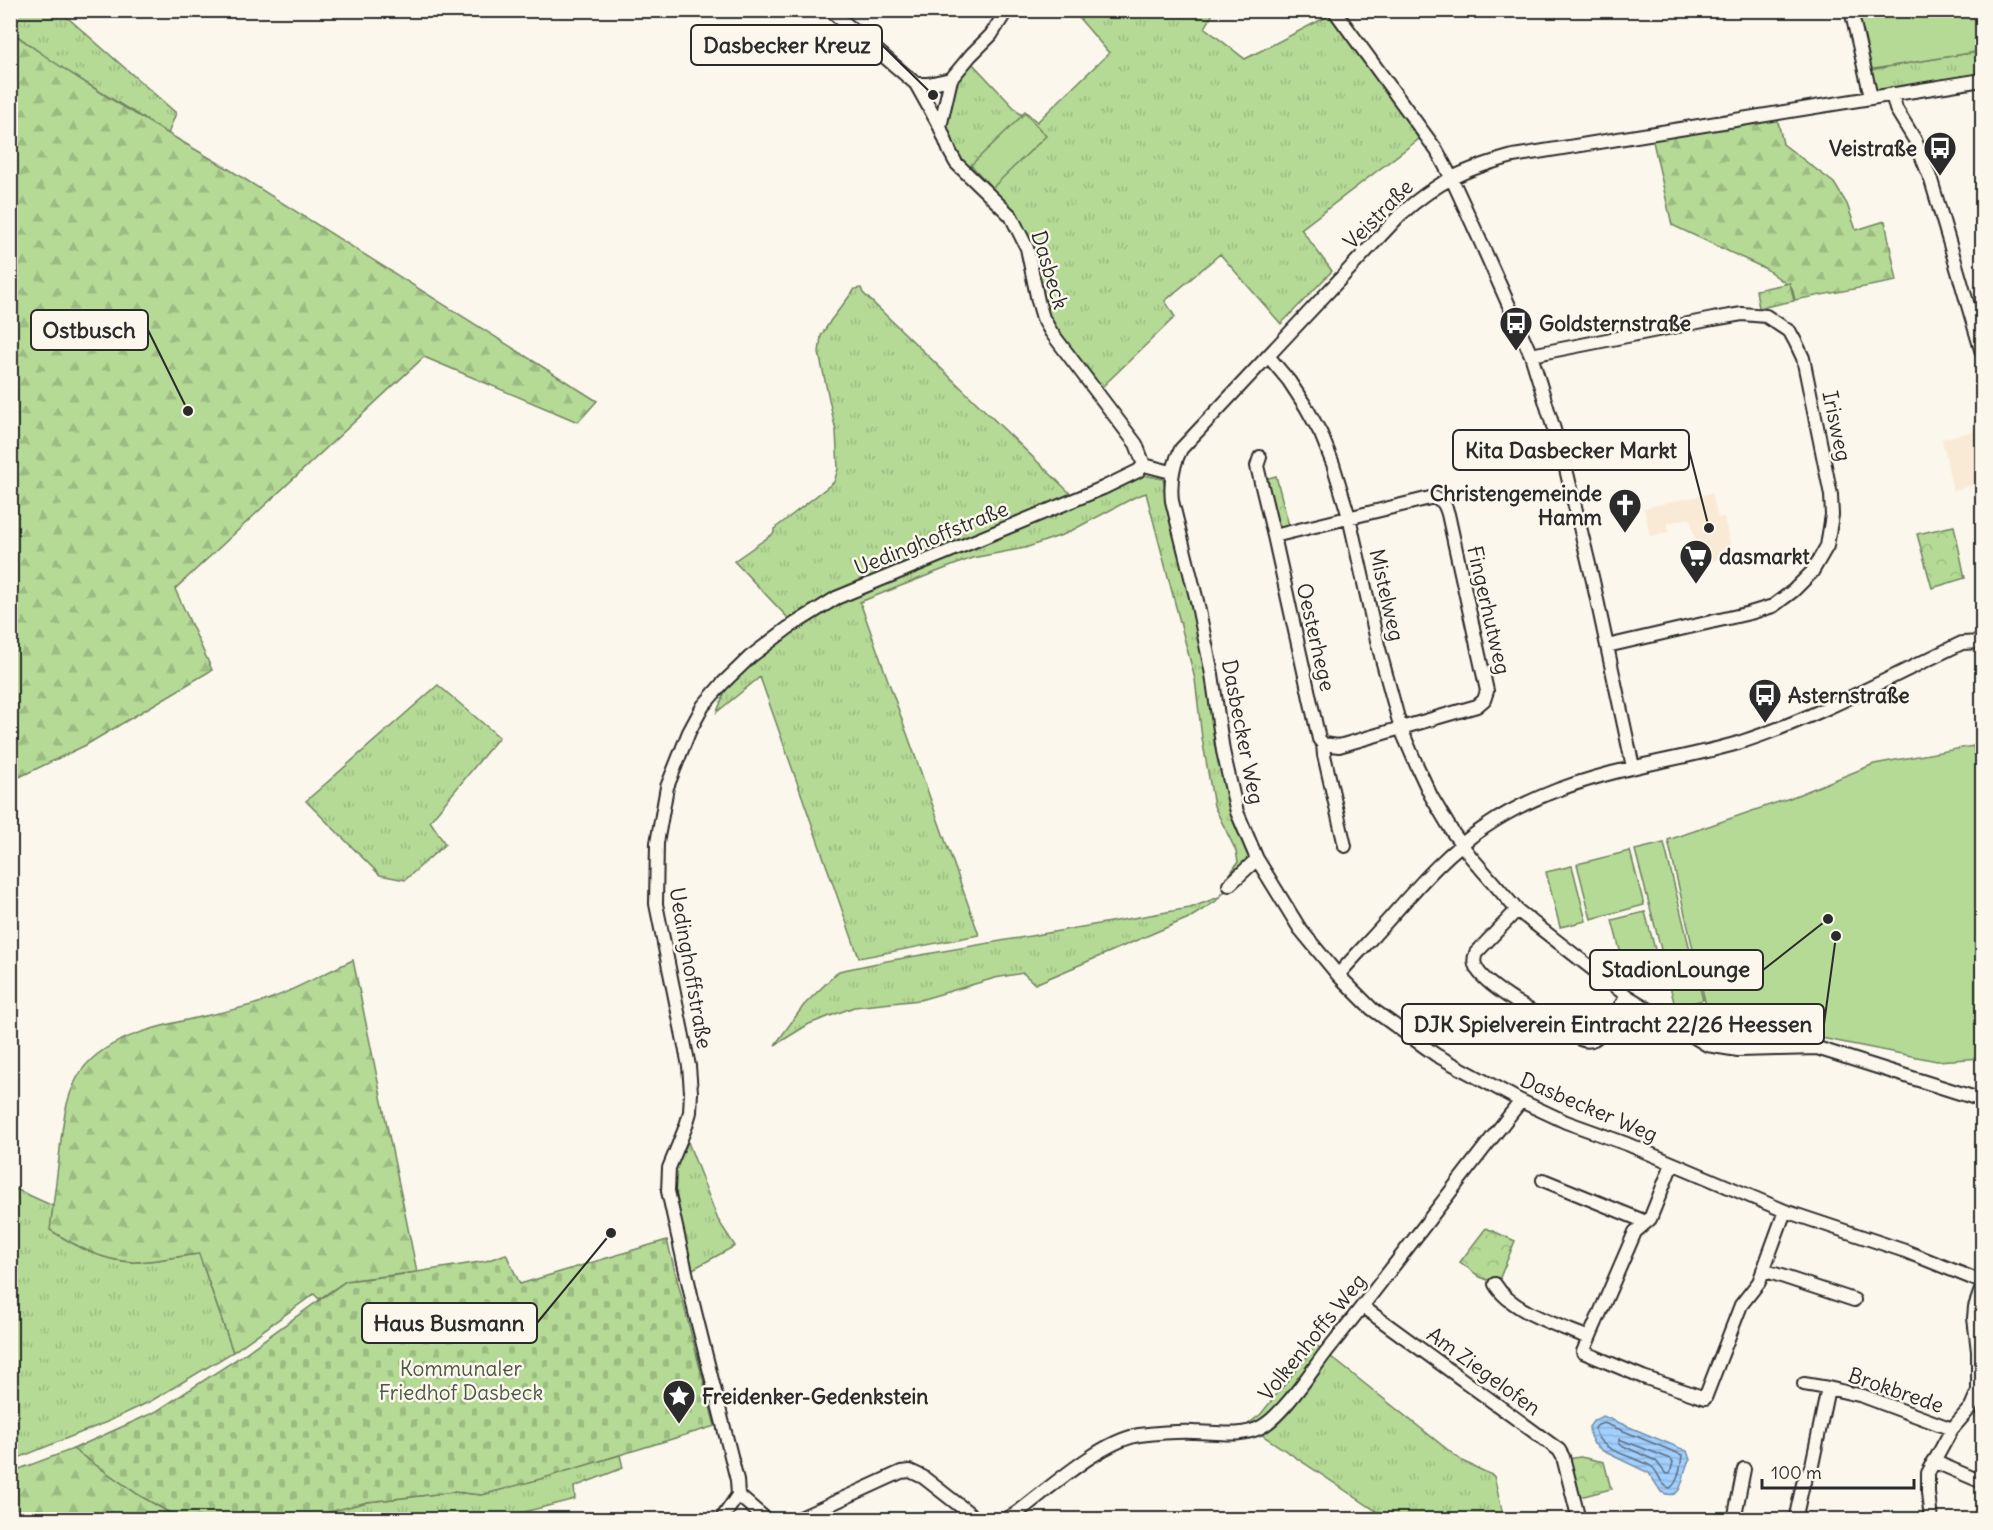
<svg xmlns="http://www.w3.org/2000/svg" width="1993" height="1530" viewBox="0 0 1993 1530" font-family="Delius,sans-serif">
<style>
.built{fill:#f9ead6}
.grass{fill:url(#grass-tufts);stroke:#708260;stroke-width:1.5}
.forest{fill:url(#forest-firs);stroke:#708260;stroke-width:1.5}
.cemetery{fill:url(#cemetery-stones);stroke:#708260;stroke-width:1.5}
.park{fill:url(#park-crowns);stroke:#708260;stroke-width:1.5}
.garden{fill:#b5da96;stroke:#708260;stroke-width:1.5}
.water{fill:url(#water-rules);stroke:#728da9;stroke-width:1.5}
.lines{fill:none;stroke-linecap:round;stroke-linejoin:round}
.shore{stroke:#5b6d7f;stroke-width:1.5}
.street-casing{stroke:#2b2b2b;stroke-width:16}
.street{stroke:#fbf7ec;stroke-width:12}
.labels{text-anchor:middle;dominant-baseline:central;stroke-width:5;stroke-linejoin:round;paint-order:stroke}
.poi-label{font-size:21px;font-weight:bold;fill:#2b2b2b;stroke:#fbf7ec;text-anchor:start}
.street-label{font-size:21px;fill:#2b2b2b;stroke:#fbf7ec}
.park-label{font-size:21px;fill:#4e5746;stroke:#fbf7ec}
.leader{fill:none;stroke:#2b2b2b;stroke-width:2}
.callout-dot{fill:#2b2b2b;stroke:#fbf7ec;stroke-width:2}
.callout{fill:#fbf7ec;stroke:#2b2b2b;stroke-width:2}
.callout-label{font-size:22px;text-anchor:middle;font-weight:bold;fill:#2b2b2b}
</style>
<defs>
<pattern id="grass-tufts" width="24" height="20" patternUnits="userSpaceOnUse" patternTransform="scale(1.5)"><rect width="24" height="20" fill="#b5da96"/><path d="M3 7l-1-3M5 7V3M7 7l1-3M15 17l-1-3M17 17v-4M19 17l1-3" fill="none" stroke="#9cbb81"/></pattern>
<pattern id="forest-firs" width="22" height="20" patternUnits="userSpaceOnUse" patternTransform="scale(1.5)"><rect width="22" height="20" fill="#b5da96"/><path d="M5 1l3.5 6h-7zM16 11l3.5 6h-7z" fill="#9cbb81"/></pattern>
<pattern id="cemetery-stones" width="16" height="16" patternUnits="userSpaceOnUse" patternTransform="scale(1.5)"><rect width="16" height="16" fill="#b5da96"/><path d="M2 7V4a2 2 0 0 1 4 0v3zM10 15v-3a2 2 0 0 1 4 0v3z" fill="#9cbb81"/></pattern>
<pattern id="park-crowns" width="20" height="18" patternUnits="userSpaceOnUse" patternTransform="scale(1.5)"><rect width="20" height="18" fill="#b5da96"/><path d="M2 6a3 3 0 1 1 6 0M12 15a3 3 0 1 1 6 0" fill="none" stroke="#9cbb81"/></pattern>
<pattern id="water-rules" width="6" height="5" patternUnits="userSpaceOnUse" patternTransform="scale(1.5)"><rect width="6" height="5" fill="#a2cffd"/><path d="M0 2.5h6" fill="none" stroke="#8cb2d9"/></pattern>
</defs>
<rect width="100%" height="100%" fill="#fbf7ec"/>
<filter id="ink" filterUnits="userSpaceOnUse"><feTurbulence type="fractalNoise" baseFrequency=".0167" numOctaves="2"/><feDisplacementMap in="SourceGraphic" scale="12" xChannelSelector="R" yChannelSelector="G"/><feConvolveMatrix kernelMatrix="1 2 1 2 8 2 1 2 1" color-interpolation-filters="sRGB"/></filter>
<g filter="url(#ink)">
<path class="built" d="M1982,429V482L1953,491L1942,439Z
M1712,493L1718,518L1724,517L1733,556L1701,563L1690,518L1667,523L1669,532L1650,536L1644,508Z"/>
<path class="grass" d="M1215,10L1205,28L1245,59L1332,14L1419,139L1301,229L1332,271L1281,324L1220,254L1165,301L1175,317L1101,388L1055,331L1043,309L1031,248L996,194L954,152L948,136L947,118L954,85L970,61L1021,115L1025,111L1037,122L1109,53L1073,11Z
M10,11H60L176,113L168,134L54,63L11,31Z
M1982,51V73L1875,91L1868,70Z
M861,288L863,293L1071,494L1129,472L1163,479L1191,600L1229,794L1250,855L1246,865L1231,878L1230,874L1238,862L1236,851L1214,806L1202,738L1195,679L1146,493L1135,497L1065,534L1025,548L972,558L860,602L979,935L859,958L760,677L717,712L727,686L793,628L787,617L734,561L774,533V529L834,482L838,469L836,431L819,353L821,336L831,320L855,289Z
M438,685L499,737L430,821L445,844L405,880L380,875L306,801Z
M1245,870L1215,902L1191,917L1035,984L1023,973L995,978L920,1000L854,1007L809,1024L775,1045L804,1005L839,971L887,961L1190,908L1219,897Z
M688,1142L718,1220L735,1246L691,1270L673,1179L675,1168Z
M11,1187L53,1206L51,1230C76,1246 102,1261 133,1262C155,1262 178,1256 199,1254L233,1352L151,1401L107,1422L11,1461Z
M1316,1345L1462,1461L1494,1476L1504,1519H1388L1247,1425L1261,1414Z
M620,1455L623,1468L574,1487L575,1499L497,1519H336L335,1510L367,1502L454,1492L482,1495Z"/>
<path class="forest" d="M10,31C79,82 153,125 227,168L597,401L578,422L424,357L175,589L212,670L86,745L11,781Z
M1777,117L1783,144L1834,183L1847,204L1856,230L1885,221L1897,281L1795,300L1792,288L1766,269L1672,225L1652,137Z
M353,960L417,1272L346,1281L319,1299L314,1294L233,1352L199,1254C178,1256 154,1262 133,1262C102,1261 76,1246 50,1230C53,1206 56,1182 59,1158C62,1131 64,1102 77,1078C107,1021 215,1021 270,999C298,988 325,973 353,960Z
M73,1449L139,1495L170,1513L193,1519L11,1520V1472Z"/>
<path class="cemetery" d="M667,1240L715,1426L537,1480L482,1495L454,1492L367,1502L311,1517L288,1520L193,1519L170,1513L139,1495L73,1449L157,1411L240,1357L346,1281L398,1275L486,1261L506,1254L520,1284Z"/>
<path class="park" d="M1790,283L1794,301L1759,308L1756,290Z
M1276,476L1289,526L1282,528L1275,522L1265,479Z
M1954,526L1965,578L1932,588L1917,534Z
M1486,1228L1515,1241L1499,1280L1493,1282L1480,1277L1460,1262Z
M1580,1457L1604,1462L1611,1489L1576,1498L1567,1459Z"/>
<path class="garden" d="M1855,11H1982V51L1868,70Z
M1025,113L1046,136L992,188L971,165Z
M1973,746L1982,783V1058L1937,1061L1791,1032L1735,1038L1712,1032L1668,840L1790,798L1874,764Z
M1664,843L1690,950L1663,957L1635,850Z
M1630,851L1644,905L1591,919L1577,864Z
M1572,866L1586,921L1560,927L1546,872Z
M1645,912L1660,968L1627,977L1612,920Z
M1691,952L1703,1000L1675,1007L1664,959Z"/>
<path class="water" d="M1603,1416L1687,1451L1690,1460C1680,1470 1687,1504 1661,1492L1649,1473L1603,1451L1594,1444L1590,1436L1589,1427L1594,1420Z"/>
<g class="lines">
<path class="shore" d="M1604,1423L1682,1455C1681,1465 1679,1483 1670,1488C1659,1485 1660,1473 1652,1467C1635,1455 1597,1453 1595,1428L1598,1425Z
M1619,1439L1671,1459L1673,1462L1670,1474H1666L1656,1461L1619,1444Z"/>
<g class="street-casing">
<path id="street" d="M830,10L916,84L940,127L950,152L956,163L1011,216L1027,248L1038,301L1043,318L1051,332L1136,444L1144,465
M1334,10L1437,151L1451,177L1478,236L1531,355L1565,465L1593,581L1633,767
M1851,10L1871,97
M1982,80L1513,156C1465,169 1438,181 1400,215L1181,449C1172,466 1170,482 1172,501L1197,601L1212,674L1223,751L1237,812L1257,859L1300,929L1338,975L1372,1009L1436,1055L1521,1101L1566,1122L1627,1144L1785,1211L1905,1251L1982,1282
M916,84H928L951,79L971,55L991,35L1007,10
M1892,94L1896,109L1915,140L1931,180L1982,353
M940,127L951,79
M1531,355L1713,319L1742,314L1766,316L1790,332L1796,343L1803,358L1831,495L1832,515L1827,546L1812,572L1793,591L1773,606L1750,613L1607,646
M1269,357L1289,381L1306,407L1321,434L1333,464L1349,517L1378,645L1401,729L1417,766L1431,796L1453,833L1471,857L1517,910L1627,996L1707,1045L1738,1050L1817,1048L1982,1100
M1260,457L1257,466L1274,536
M1144,465L1171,472
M1430,498C1442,497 1445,504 1448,514L1487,691L1484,700L1477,706L1339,746L1323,744L1319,739L1274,536Z
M1323,744L1324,755L1345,846
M1229,885L1257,859
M1517,910L1476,953C1474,958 1473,962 1476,967C1485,989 1557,1025 1580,1039C1585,1041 1589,1042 1594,1039C1604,1034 1620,1006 1627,996
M1338,975C1355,956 1373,937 1390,918C1419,885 1448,851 1485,827C1530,796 1583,779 1636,767C1670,759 1704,753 1738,743C1816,718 1888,678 1962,643L1982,642
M1672,1164L1650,1219L1635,1232L1583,1352L1643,1377L1705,1398L1741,1305L1759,1282L1785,1211
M1543,1180L1646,1222
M1763,1270L1854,1300
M1495,1284C1511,1312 1561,1326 1589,1338
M1363,1307L1559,1450L1563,1457L1579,1520
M1804,1384L1828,1388
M1933,1461L1982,1482
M738,1495L767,1520
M721,1520L738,1495L737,1480L694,1308L668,1191L669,1168L686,1126L690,1112L691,1092L689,1066L656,904L657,843L667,787L689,732L703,706L722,684L750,657L788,628L836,598L1103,488L1138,471L1144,465
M796,1520L901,1472L910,1471L923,1477L978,1520
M1004,1520L1014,1515C1048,1490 1099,1442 1139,1435C1157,1433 1176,1431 1194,1432C1215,1432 1241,1438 1261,1427C1282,1416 1310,1373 1326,1352C1392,1270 1455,1184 1521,1101
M1734,1520L1744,1469
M1795,1520L1803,1484L1812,1465L1828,1388L1863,1396L1952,1429
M1931,1520L1928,1492V1473L1952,1429L1971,1407L1978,1391V1351L1974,1318L1975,1307L1982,1287"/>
</g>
<use href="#street" class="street"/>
</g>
</g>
<defs>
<g id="bus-pin" transform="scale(1.725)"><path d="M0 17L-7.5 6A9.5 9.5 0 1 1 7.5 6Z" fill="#2b2b2b" stroke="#fbf7ec"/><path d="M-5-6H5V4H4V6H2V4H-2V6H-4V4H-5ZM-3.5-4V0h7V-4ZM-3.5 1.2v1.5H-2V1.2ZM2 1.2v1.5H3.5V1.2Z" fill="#fff"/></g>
<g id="church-pin" transform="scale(1.725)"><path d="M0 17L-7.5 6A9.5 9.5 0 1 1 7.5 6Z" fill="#2b2b2b" stroke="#fbf7ec"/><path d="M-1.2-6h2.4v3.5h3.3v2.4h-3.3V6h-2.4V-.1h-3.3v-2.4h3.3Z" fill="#fff"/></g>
<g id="supermarket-pin" transform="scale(1.725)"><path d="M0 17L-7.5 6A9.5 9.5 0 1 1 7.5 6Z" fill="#2b2b2b" stroke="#fbf7ec"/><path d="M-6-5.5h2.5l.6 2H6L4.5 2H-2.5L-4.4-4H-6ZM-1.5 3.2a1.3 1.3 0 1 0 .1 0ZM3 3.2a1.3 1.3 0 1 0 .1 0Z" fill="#fff"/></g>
<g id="sight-pin" transform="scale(1.725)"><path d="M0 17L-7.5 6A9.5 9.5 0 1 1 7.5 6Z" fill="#2b2b2b" stroke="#fbf7ec"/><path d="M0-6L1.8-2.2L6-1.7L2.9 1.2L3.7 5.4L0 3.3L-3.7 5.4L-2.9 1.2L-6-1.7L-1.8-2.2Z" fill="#fff"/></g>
</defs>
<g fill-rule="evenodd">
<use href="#bus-pin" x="1940" y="148"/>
<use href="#bus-pin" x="1516" y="323"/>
<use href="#church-pin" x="1625" y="505"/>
<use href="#supermarket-pin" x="1696" y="556"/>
<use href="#bus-pin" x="1765" y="695"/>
<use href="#sight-pin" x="679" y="1396"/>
</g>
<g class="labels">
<g class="poi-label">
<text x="1917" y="148" text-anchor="end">Veistraße</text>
<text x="1539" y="323">Goldsternstraße</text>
<text x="1602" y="493" text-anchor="end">Christengemeinde<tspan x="1602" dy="24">Hamm</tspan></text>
<text x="1719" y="556">dasmarkt</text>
<text x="1788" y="695">Asternstraße</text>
<text x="702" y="1396">Freidenker-Gedenkstein</text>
</g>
<g class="street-label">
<text transform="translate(1378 214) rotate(-45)">Veistraße</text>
<text transform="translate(1050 270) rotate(73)">Dasbeck</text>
<text transform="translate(1837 426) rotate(78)">Irisweg</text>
<text transform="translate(931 538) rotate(-22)">Uedinghoffstraße</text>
<text transform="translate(1387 595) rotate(77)">Mistelweg</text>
<text transform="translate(1489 610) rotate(77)">Fingerhutweg</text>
<text transform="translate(1316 637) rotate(77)">Oesterhege</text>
<text transform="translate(1243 732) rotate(79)">Dasbecker Weg</text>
<text transform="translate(691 968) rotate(80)">Uedinghoffstraße</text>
<text transform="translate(1589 1107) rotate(23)">Dasbecker Weg</text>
<text transform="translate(1312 1337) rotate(-51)">Volkenhoffs Weg</text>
<text transform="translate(1484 1371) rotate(36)">Am Ziegelofen</text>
<text transform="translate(1896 1390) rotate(19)">Brokbrede</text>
</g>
<g class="park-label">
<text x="461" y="1368">Kommunaler<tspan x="461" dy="24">Friedhof Dasbeck</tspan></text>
</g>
</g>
<path class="leader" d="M933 95L882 45M188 411L148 330M1709 528L1689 450M1828 919L1763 970M1836 936L1824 1024M611 1233L537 1323"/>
<g class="callout-dot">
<circle cx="933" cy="95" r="6"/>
<circle cx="188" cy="411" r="6"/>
<circle cx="1709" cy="528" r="6"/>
<circle cx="1828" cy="919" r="6"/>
<circle cx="1836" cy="936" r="6"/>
<circle cx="611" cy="1233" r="6"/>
</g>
<g class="callout">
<rect x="691" y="25" width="191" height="40" rx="6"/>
<rect x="31" y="310" width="117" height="40" rx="6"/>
<rect x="1453" y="430" width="236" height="40" rx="6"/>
<rect x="1590" y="950" width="173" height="40" rx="6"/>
<rect x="1402" y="1004" width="422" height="40" rx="6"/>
<rect x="362" y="1303" width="175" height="40" rx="6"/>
</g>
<g class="callout-label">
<text x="787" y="53">Dasbecker Kreuz</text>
<text x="89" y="338">Ostbusch</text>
<text x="1571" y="458">Kita Dasbecker Markt</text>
<text x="1676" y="977">StadionLounge</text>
<text x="1613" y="1032">DJK Spielverein Eintracht 22/26 Heessen</text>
<text x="449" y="1331">Haus Busmann</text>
</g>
<rect width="1993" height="1530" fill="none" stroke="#fbf7ec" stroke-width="36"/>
<rect x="18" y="18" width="1957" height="1494" fill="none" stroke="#2b2b2b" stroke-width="2" filter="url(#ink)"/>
<path d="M1762 1479v9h152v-9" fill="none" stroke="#2b2b2b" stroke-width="3"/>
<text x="1771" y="1479" font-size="18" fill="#2b2b2b" stroke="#fbf7ec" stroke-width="4.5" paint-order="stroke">100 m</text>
</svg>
